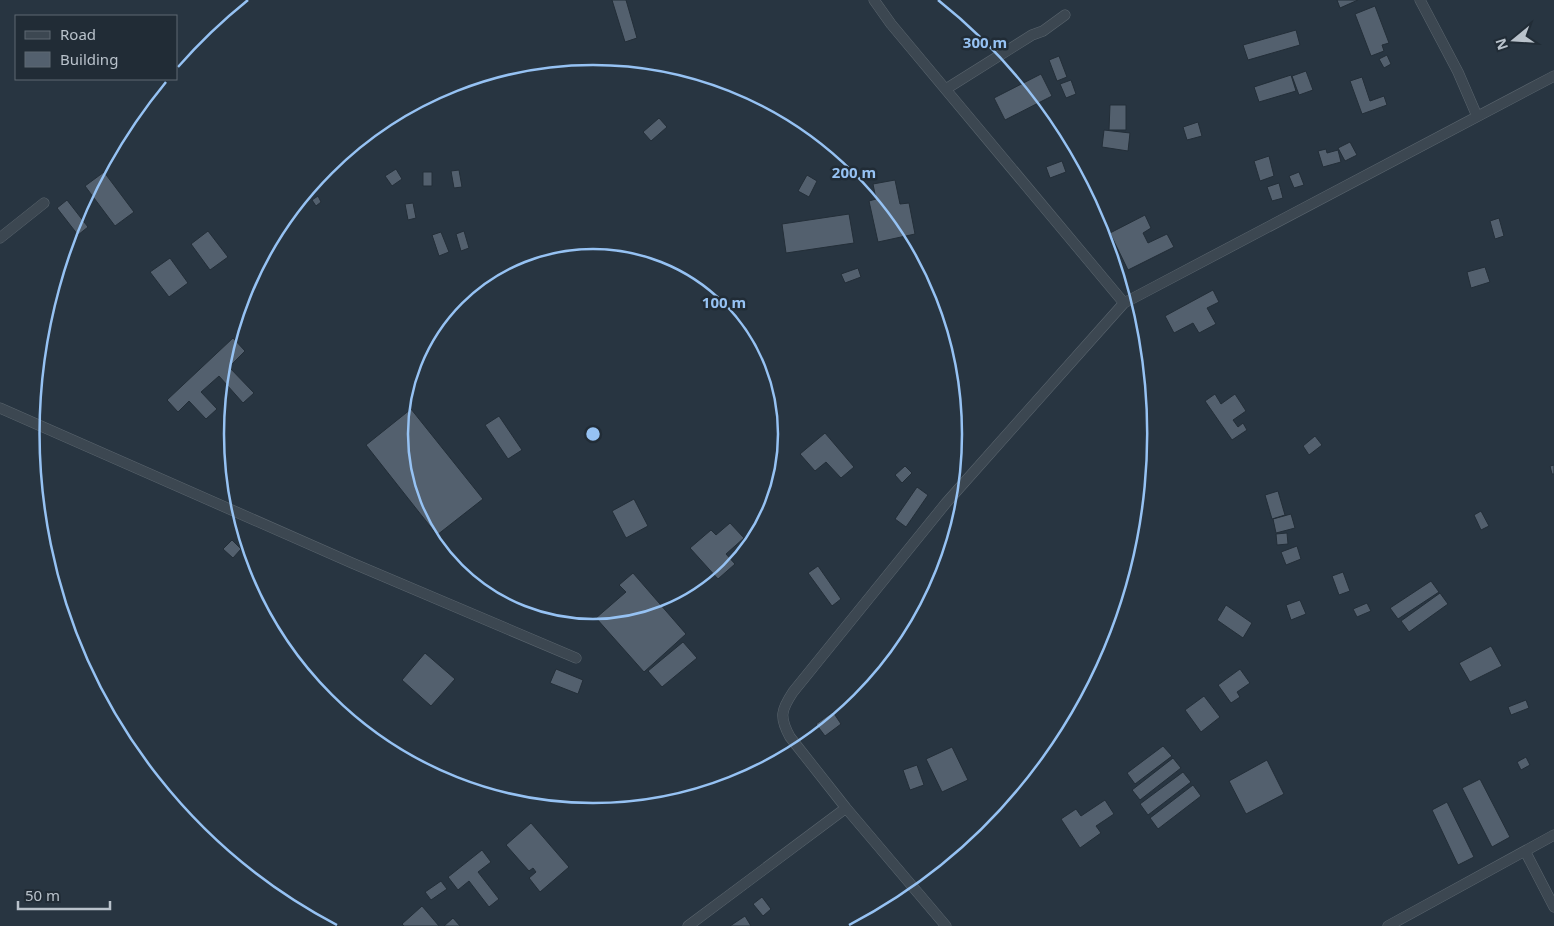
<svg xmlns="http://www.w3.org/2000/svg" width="1554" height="926" viewBox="0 0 1554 926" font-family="'Noto Sans',sans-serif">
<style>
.building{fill:#53606e;stroke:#232e38}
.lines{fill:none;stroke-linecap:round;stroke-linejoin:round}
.minor-casing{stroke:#5a656e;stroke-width:11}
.minor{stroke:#3c4751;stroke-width:10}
.ring{fill:none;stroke:#96c2f3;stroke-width:2.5}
.centre{fill:#96c2f3;stroke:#212c36;stroke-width:2.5}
.ring-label{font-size:15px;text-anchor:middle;font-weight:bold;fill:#96c2f3;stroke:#212c36;stroke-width:5;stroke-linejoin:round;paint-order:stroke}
</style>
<rect width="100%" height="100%" fill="#283541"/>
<path class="building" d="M612,0H626L637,38L625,42Z
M1337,0H1358L1340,8Z
M1375,6L1389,43L1382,45L1384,51L1371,56L1355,14Z
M1296,30L1300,45L1248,60L1243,45Z
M1387,55L1391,64L1384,68L1379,59Z
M1059,56L1067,77L1057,81L1049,60Z
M1306,71L1313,90L1299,95L1292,76Z
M1041,74L1052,96L1005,120L994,98Z
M1291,75L1296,91L1259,102L1254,87Z
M1362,77L1370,101L1384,96L1387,105L1362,114L1350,81Z
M1071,80L1076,94L1066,98L1060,84Z
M1110,105H1126V130H1109Z
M659,118L667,127L651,141L643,132Z
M1198,122L1202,136L1187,140L1183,127Z
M1104,130L1130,133L1128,151L1102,147Z
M1350,142L1357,155L1345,161L1338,148Z
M1326,149L1327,153L1338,150L1341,162L1323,167L1318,151Z
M1269,156L1274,176L1260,181L1254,161Z
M1062,161L1066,172L1050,178L1046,167Z
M396,169L402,179L392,186L385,176Z
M459,170L462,187L454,188L451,171Z
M104,172L134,212L115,226L85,186Z
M423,172H432V186H423Z
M1299,172L1304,185L1294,188L1289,176Z
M807,175L817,181L809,197L798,191Z
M895,180L900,204L909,203L915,234L878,242L869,201L876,199L873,184Z
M1279,183L1283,198L1272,201L1267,187Z
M318,196L321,202L316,206L312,200Z
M67,200L88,227L78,235L57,208Z
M413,203L416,218L408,220L405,204Z
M849,214L854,243L786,253L782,224Z
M1145,215L1151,228L1143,233L1148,243L1167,234L1174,247L1128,270L1110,233Z
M1499,218L1504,236L1495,239L1490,221Z
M208,231L228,257L210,270L191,244Z
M464,231L469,248L461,251L456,234Z
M441,232L449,252L439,256L432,235Z
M170,258L188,283L169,297L150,272Z
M1485,267L1490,282L1471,288L1467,272Z
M858,268L861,277L845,283L841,274Z
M1213,290L1219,302L1207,308L1216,324L1199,333L1193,323L1174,333L1165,316Z
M233,338L245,351L229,367L254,393L243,403L219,376L201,392L217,409L206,419L189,401L178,412L167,400Z
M1215,394L1221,404L1235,394L1246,411L1233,420L1238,427L1243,423L1247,430L1232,440L1205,401Z
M411,409L483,499L437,535L366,445Z
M499,416L522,450L508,459L485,425Z
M825,433L854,467L841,478L826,462L815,471L800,454Z
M1315,436L1322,445L1309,455L1303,446Z
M1554,465V474H1552L1550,466Z
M905,466L912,473L902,483L895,475Z
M917,487L928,495L906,527L895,519Z
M1278,491L1285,515L1272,519L1265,495Z
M634,499L648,526L626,538L612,511Z
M1481,511L1489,526L1481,530L1474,515Z
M1291,514L1295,528L1276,533L1273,519Z
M730,523L744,538L726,554L735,564L718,579L690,548L711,530L716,535Z
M1287,533L1288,544L1277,545L1276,534Z
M232,540L241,549L233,558L223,549Z
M1297,546L1301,559L1286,565L1281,552Z
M818,566L841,599L832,606L808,573Z
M1343,572L1350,591L1339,595L1332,576Z
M633,573L686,634L644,672L596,618L626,592L619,585Z
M1431,581L1439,592L1398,619L1390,608Z
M1440,593L1448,604L1409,632L1401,621Z
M1300,600L1306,614L1291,620L1286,605Z
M1367,603L1371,611L1357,617L1353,609Z
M1226,605L1252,623L1243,638L1217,620Z
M683,642L697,658L662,687L648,671Z
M1491,646L1502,666L1470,682L1459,663Z
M425,653L455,679L431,706L402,680Z
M556,669L583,680L578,694L550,683Z
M1240,669L1250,683L1237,692L1240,697L1231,703L1218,685Z
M1204,696L1220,717L1201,732L1185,710Z
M1526,700L1529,708L1511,715L1508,707Z
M833,712L841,724L825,736L816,724Z
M1163,746L1172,756L1135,784L1127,773Z
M952,747L968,780L942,792L926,759Z
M1526,757L1530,765L1521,770L1517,762Z
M1173,758L1181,768L1140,800L1132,790Z
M1267,760L1284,794L1246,814L1229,781Z
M917,765L924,785L910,790L903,770Z
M1183,772L1191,782L1148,815L1140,804Z
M1480,779L1510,837L1492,847L1462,788Z
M1193,785L1201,796L1158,829L1150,818Z
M1105,800L1114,814L1096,826L1101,833L1080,848L1061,819L1076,809L1081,816Z
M1447,802L1474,857L1458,865L1432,810Z
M531,823L569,867L540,892L529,878L536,872L533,868L529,871L506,845Z
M482,850L491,862L478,872L499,899L489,907L469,881L458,890L448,877Z
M441,881L447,889L431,900L425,892Z
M762,897L771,909L763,916L753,904Z
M422,906L439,926H404L402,924Z
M745,916L751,926H730Z
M453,918L460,926H444Z"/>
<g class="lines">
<g class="minor-casing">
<path id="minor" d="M874,0L891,24L1124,303
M1420,0L1458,72L1477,116
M946,89L1032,35L1043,31L1065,15
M0,238L44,203
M0,408L352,563L576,658
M1525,851L1554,907
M688,926L846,808
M946,926L846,808L790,737C779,717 781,710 793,692L946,503L1124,303L1554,76
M1388,926L1554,835"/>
</g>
<use href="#minor" class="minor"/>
</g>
<g class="ring">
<circle cx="593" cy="434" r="185"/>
<circle cx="593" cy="434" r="369"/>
<path d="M337 925A554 554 0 0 1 166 82M178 67A554 554 0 0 1 248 0M938 0A554 554 0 0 1 849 925"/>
</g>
<circle cx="593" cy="434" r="8" class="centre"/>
<g class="ring-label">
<text x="985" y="48">300 m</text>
<text x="854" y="178">200 m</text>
<text x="724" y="308">100 m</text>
</g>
<rect x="15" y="15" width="162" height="65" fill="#212c36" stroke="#5e6872"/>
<rect x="25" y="31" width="25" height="8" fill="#3c4751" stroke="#5e6872"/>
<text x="60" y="40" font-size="15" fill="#b9c2cb">Road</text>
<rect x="25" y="52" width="25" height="15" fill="#53606e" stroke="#5e6872"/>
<text x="60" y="65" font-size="15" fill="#b9c2cb">Building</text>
<g transform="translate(1514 40) rotate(252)" stroke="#212c36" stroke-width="4" paint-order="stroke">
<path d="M0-4L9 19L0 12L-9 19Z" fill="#b9c2cb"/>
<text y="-8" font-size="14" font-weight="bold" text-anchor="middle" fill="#b9c2cb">N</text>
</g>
<path d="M18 901v8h92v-8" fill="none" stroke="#b9c2cb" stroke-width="2.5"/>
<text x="25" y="901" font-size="15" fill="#b9c2cb" stroke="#212c36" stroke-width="4" paint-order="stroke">50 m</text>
</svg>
